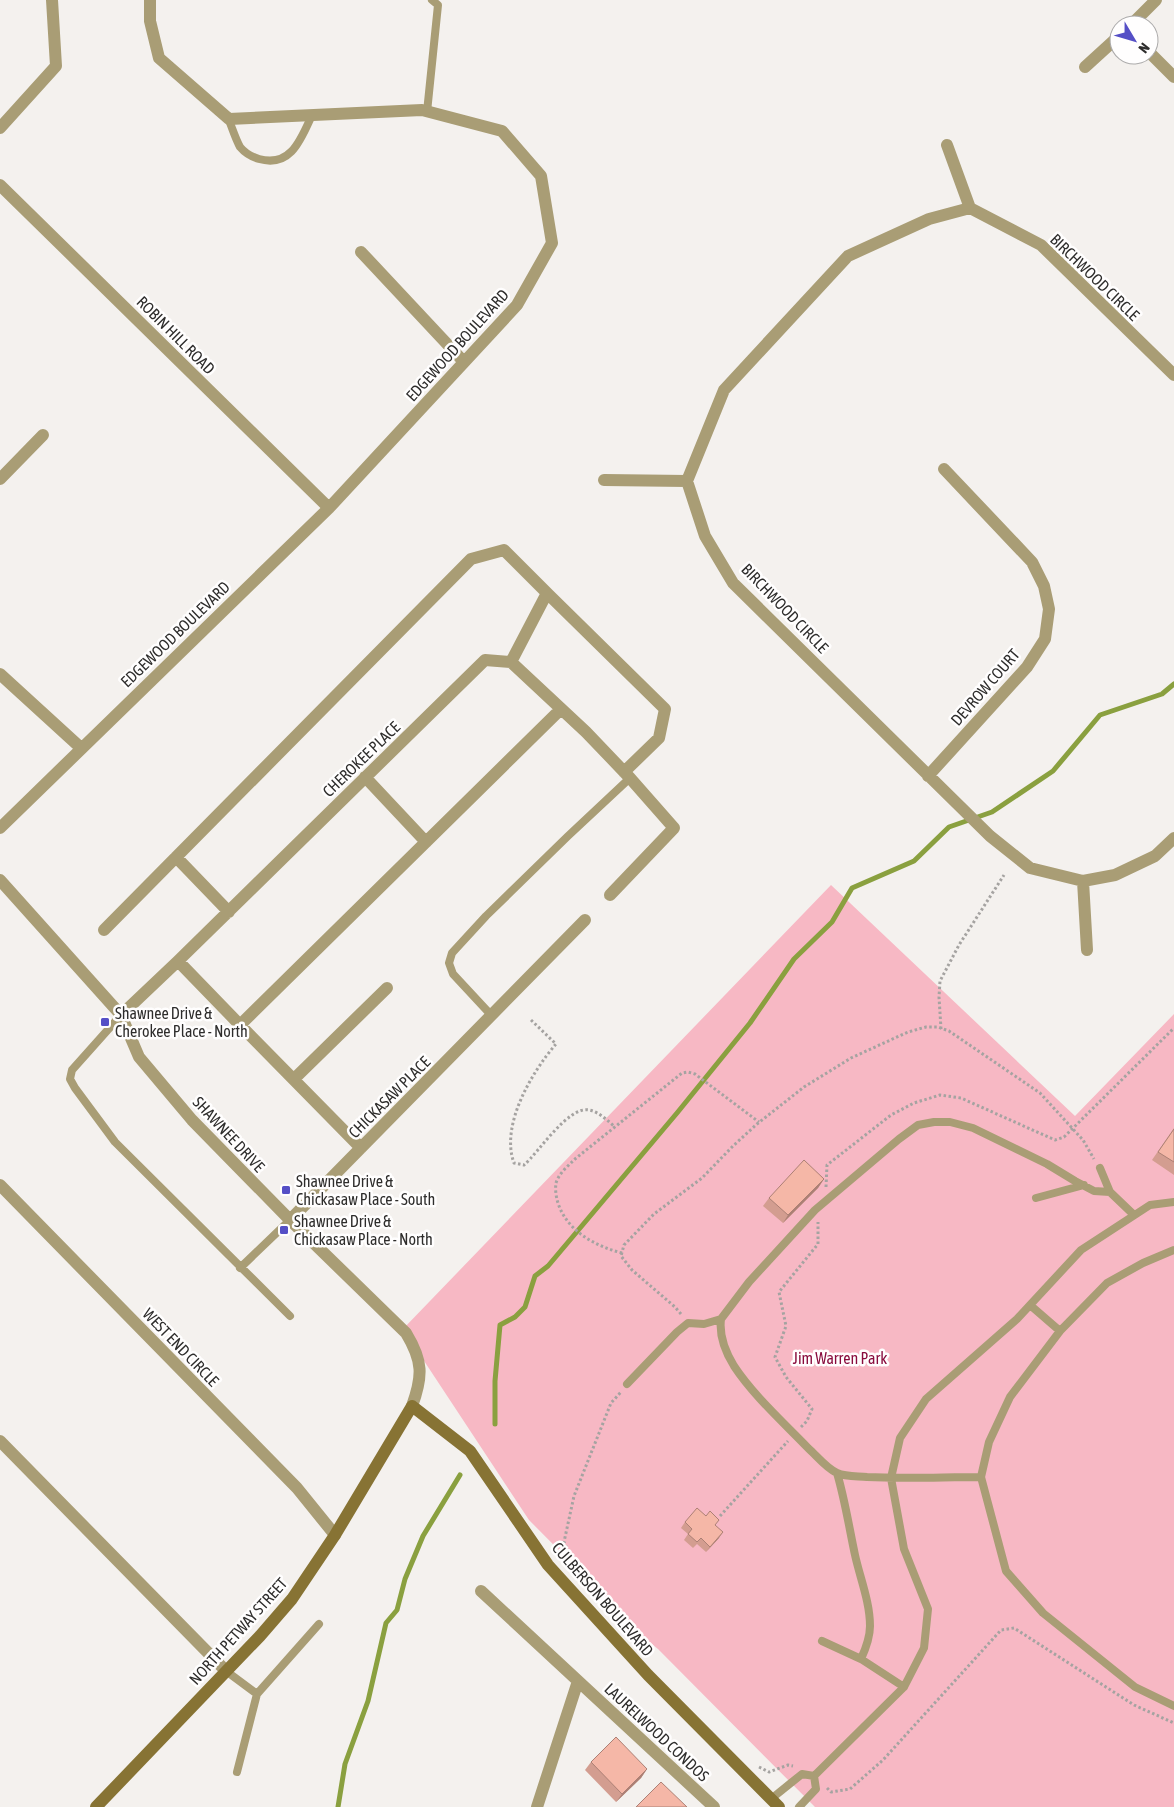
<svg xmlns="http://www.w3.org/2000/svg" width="1174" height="1807" viewBox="0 0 1174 1807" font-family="'Asap Condensed',sans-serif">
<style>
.green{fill:#f7b8c4}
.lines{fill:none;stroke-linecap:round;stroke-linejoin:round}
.stream{stroke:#8aa03f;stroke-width:5}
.path{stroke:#a5a3a1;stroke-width:3;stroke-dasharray:2.5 2.5;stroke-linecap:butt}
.lane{stroke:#a99d75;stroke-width:8}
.street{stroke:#a99d75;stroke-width:12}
.secondary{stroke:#877334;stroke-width:12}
.wall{fill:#d39d90}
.shaded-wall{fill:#ac8075}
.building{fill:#f5b7a7;stroke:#ac8075}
.poi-dot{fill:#554fc6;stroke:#fffefe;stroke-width:2}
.labels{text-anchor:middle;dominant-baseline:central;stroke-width:5;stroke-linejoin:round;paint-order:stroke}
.street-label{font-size:16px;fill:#2e2d2c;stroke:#fffefe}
.poi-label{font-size:16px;fill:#2e2d2c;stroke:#fffefe;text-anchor:start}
.park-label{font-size:16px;fill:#880b3d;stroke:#fffefe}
</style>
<rect width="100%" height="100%" fill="#f4f1ee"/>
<path class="green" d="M831,885L1075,1116L1174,1014V1807H815L658,1649L636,1631L637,1629L529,1520L403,1329Z"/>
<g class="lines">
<path class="stream" d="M495,1424V1381L500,1325L515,1317L525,1307L535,1276L548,1266L677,1113L750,1023L794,959L832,922L852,888L914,861L949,827L992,812L1053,771L1100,715L1162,694L1174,684
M338,1807L345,1764L368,1701L386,1623L397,1610L405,1579L423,1536L460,1475"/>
<path class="path" d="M531,1020L556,1044C532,1072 500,1125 514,1163L524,1165C539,1152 568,1106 589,1110C599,1112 607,1120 615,1127
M941,1029L939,997L940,981L959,945L1004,875
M826,1187L827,1165L891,1115L914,1103L940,1095L961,1098L1055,1140L1064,1137L1174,1028
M622,1253C595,1246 567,1231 558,1203C556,1197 555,1189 556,1183C559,1173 568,1166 575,1159L682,1073L688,1072L695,1074L759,1122
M681,1314L675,1307L632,1270L621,1256L624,1245L654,1214L702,1178L733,1146L757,1124L804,1087L851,1058L908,1032L926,1027H938L949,1031L1040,1093L1083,1140L1094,1159
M801,1427L807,1421L812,1409L786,1377L775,1357L786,1326L779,1292L818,1244V1222
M720,1516L788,1441
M581,1580L564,1542L574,1496L611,1403L621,1392
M759,1767L769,1772L788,1765L793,1766
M827,1788L831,1792L850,1789L883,1760L1001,1630L1014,1628L1134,1705L1174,1723"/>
<path class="lane" d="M427,112L438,5L432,0
M228,118C232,127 235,138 240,147C245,153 252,157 259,159C291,168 301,139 312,115
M121,1015L72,1070L70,1079L75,1088L115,1142L290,1316
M492,1016L453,974L449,963L452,953L486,916L568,836L630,778
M1100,1168L1110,1192
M1036,1198L1084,1185
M1174,1250L1143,1263L1107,1283L1060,1331L1010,1397L989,1442L981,1477L1006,1571L1043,1613L1135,1687L1174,1706
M240,1268L290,1220
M1030,1305L1060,1331
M627,1384L677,1332L688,1323L704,1324L721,1319
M837,1473C845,1500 849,1527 855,1555C860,1578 870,1602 870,1626C870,1638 866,1648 861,1659
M981,1477C943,1477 905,1479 867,1477C857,1476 846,1477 837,1473C826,1468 817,1456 808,1448C784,1423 753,1395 734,1366C726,1353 719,1335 721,1319L749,1282L815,1210L899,1139L918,1125L934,1122H950L973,1128L1047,1164L1075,1181L1094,1191L1110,1192L1134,1215
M822,1641L861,1659L904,1687
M226,1671L257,1694
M237,1772L257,1694L319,1624
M814,1776L904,1687L924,1648L928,1609L904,1549L891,1478L900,1438L926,1399L1017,1319L1081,1250L1150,1205L1174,1202
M771,1799L802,1774L814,1776
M799,1807L816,1789L814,1776"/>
<path class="street" d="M1131,25L1156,0
M1149,52L1174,77
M1085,67L1119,36
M0,128L56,66L52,0
M947,145L970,208
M0,185L329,508
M361,252L464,362
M1174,375L1041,245L970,208L929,219L848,256L724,390L687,481L705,536L733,583L990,836L1030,868L1083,881L1115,875L1155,856L1174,838
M0,479L43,435
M604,480L687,481
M547,593L665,709L659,738L624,772
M0,674L81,748
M928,776L1027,667L1045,639L1049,609L1044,586L1032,562L944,469
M365,777L426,842
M0,828L329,508L517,305L552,243L541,176L502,131L422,110L229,119L159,58L150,21V0
M176,857L229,912
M0,880L121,1015L139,1057L192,1120L290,1220L406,1333C423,1361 423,1376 412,1406
M1083,881L1087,950
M104,930L471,559L504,550L547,593L511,662
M178,961L240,1025L561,709
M121,1015L178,961L485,660L511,662L586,732L630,778L674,828L610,895
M240,1025L361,1148
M294,1079L387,988
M0,1185L297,1488L335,1535
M290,1220L585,920
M0,1441L226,1671
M481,1591L714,1807
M537,1807L578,1681"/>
<path class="secondary" d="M96,1807L260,1636L292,1599L335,1535L412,1406L470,1451L548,1565L648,1675L779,1807"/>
</g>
<path class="wall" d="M1174,1128V1175L1152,1160Z
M824,1179L818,1188L783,1223L763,1206L769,1198Z
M685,1522L715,1525L719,1538L706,1552L697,1544L693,1548L684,1540L688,1534L681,1528Z
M591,1762L647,1769L641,1778L616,1802L585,1770Z"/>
<path class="shaded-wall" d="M824,1179L818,1188L783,1223L788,1215Z
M723,1532L719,1538L706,1552L710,1547Z
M647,1769L641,1778L616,1802L622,1794Z"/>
<path class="building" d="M1174,1129V1162L1158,1152Z
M804,1160L824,1179L788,1215L769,1198Z
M697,1508L706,1516L710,1511L719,1520L715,1525L723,1532L710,1547L701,1538L697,1542L688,1534L692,1529L685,1522Z
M616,1737L647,1769L622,1794L591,1762Z
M661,1782L687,1807H636Z"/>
<g class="poi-dot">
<rect x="100" y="1017" width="10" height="10" rx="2.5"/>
<rect x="281" y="1185" width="10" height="10" rx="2.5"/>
<rect x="279" y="1225" width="10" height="10" rx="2.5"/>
</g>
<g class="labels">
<g class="street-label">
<text transform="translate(1095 277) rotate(44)">BIRCHWOOD CIRCLE</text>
<text transform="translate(176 335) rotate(45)">ROBIN HILL ROAD</text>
<text transform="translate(457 345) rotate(-48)">EDGEWOOD BOULEVARD</text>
<text transform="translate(785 608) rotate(46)">BIRCHWOOD CIRCLE</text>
<text transform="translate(175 634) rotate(-44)">EDGEWOOD BOULEVARD</text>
<text transform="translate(985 687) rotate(-49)">DEVROW COURT</text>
<text transform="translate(361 759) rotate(-44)">CHEROKEE PLACE</text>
<text transform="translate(389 1097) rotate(-45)">CHICKASAW PLACE</text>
<text transform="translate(229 1134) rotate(47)">SHAWNEE DRIVE</text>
<text transform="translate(181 1347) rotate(46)">WEST END CIRCLE</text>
<text transform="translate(603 1599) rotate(49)">CULBERSON BOULEVARD</text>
<text transform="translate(238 1631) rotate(-48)">NORTH PETWAY STREET</text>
<text transform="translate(657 1732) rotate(43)">LAURELWOOD CONDOS</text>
</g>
<g class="poi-label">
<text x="115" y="1013">Shawnee Drive &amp;<tspan x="115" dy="18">Cherokee Place - North</tspan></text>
<text x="296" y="1181">Shawnee Drive &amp;<tspan x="296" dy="18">Chickasaw Place - South</tspan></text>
<text x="294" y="1221">Shawnee Drive &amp;<tspan x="294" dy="18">Chickasaw Place - North</tspan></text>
</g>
<g class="park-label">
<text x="840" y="1358">Jim Warren Park</text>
</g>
</g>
<g transform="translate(1134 40) rotate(128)"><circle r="24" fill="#fffefe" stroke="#abaaaa"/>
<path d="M0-4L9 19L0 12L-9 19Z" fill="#554fc6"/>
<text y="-8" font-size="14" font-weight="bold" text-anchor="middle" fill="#2e2d2c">N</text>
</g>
</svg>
